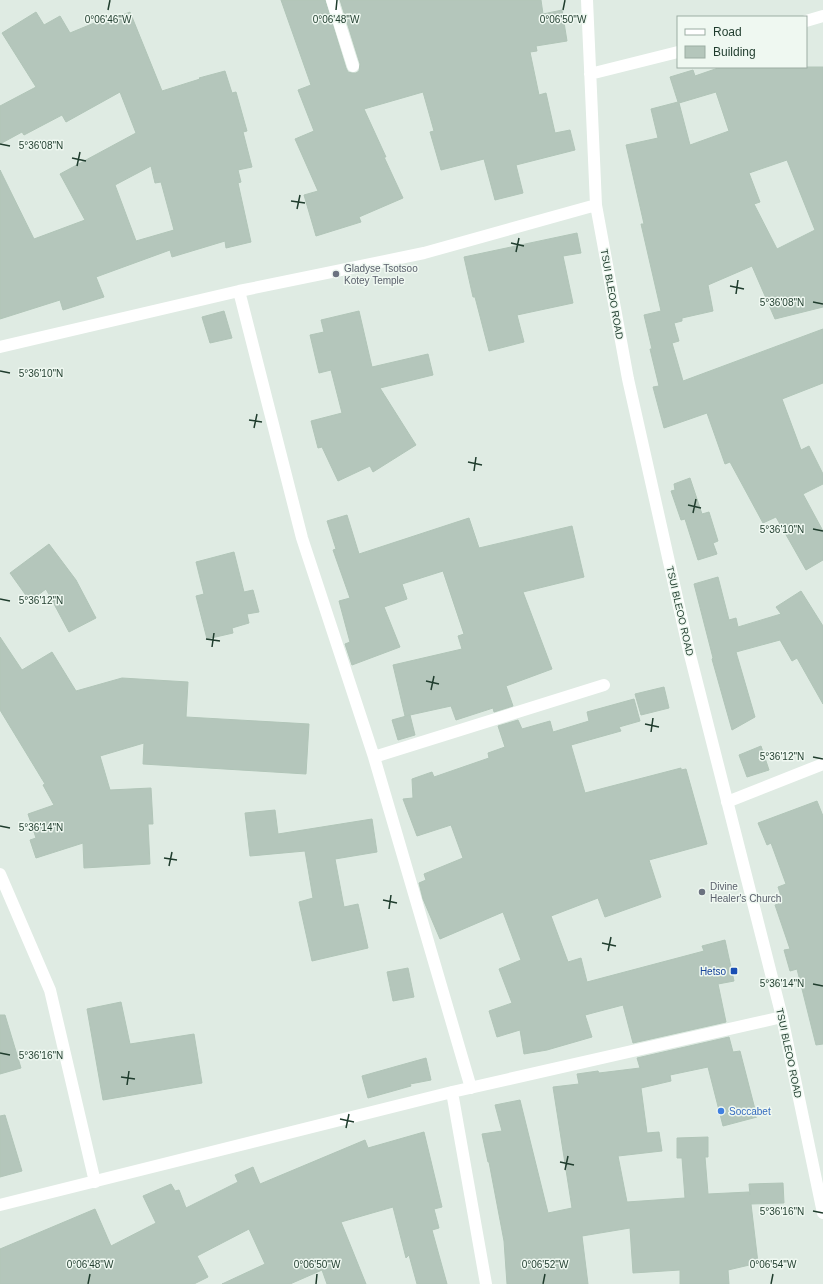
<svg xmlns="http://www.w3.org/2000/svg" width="823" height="1284" viewBox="0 0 823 1284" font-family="Helvetica,sans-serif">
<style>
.building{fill:#b4c6bb;stroke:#b1c5b8;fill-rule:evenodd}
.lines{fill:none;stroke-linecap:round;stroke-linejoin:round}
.street{stroke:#fff;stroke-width:12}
.ticks{fill:none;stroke:#1f3c2d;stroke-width:1.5}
.worship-dot{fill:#6b7280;stroke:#eff8f1;stroke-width:1.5}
.transit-dot{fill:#1a4fb4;stroke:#eff8f1;stroke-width:1.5}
.shop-dot{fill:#3f7fe0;stroke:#eff8f1;stroke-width:1.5}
.labels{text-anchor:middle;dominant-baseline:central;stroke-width:3;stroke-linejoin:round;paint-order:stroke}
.worship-label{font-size:10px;fill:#5b616d;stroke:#eff8f1;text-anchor:start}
.street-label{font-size:10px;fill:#1f3c2d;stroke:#eff8f1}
.transit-label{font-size:10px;fill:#164399;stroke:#eff8f1;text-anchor:end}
.shop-label{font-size:10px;fill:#366cbe;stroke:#eff8f1;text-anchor:start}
.ticks-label{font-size:10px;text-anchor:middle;fill:#1f3c2d;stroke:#eff8f1;stroke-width:3;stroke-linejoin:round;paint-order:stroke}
</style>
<rect width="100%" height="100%" fill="#dfebe3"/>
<path class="building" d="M281,0H325L346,68L348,72L352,73H356L359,71L360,64L340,0H541L543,14L562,10L567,41L536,46L537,51L530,52L539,95L546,93L555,133L570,130L575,150L516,165L523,193L495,200L484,159L441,170L430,132L434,131L423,92L364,109L386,157H384L403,198L359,217L361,222L316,236L304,195L318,191L295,139L314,131L298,90L311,85Z
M36,12L44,25L60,16L70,33L116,14L117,17L130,12L162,91L200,79L199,78L225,71L232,93L236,92L247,131L243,132L252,167L238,170L241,182L238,183L251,242L226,248L225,241L172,257L170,250L96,277L104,297L63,310L60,300L0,319V170L34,239L85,220L60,174L136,133L120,92L66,122L62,115L24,135L22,132L0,144V106L36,87L2,33ZM151,166L155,183L161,182L174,230L136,241L115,185Z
M721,67H823V307L775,319L752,266L708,285L713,311L682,318V321L674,323L679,341L672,343L683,381L823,329V383L782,399L801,450L809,446L823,474V484L803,494L823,531V560L806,570L776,517L763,523L730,462L725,464L707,413L664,428L653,387L659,386L650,349H652L644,315L661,311L641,224H644L626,145L658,138L651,109L678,102L670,77L693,70L695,76ZM716,92L729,131L690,145L679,103ZM787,160L815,230L777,249L754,204L760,202L749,173Z
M577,233L581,253L563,256L573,303L517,315L524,342L489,351L475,297H473L464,257Z
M224,311L232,338L210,343L202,317Z
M359,311L372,367L428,354L433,375L380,388L416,445L373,472L370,466L338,481L322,447L318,448L311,421L342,413L331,370L319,373L310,335L324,332L321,320Z
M690,478L702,514L709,512L718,541L713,543L717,554L698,560L685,519L681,520L671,491L675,490L674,484Z
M347,515L359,554L469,518L479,548L572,526L584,577L523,592L552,669L506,686L513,706L494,712L493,708L456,720L451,706L410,715L415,735L398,740L392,720L410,715L405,716L393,665L462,649L458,636L464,634L443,571L402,584L407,599L384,607L400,647L352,665L345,644L350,642L339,601L350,598L333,550L336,549L327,521Z
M49,544L76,580L96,618L69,632L46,589L30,601L10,573Z
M234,552L244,592L253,590L259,612L247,614L249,623L232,628L233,633L207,639L196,596L204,594L196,562Z
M718,577L729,620L736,618L738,627L781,614L776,607L801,591L823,626V704L797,658L792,661L780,640L736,652L755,717L732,730L712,659L713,658L694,584Z
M0,637L22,670L52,652L76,691L122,678L188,682L186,717L309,724L306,774L143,764L144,743L100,756L110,790L151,788L153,824H148L150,864L84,868L83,843L36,858L30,840L36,838L28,814L54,805L43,785L45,784L0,710Z
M664,687L669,708L641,715L635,694Z
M634,699L640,721L619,727L621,731L571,745L585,793L681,768V770L686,769L707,844L649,860L661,897L605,917L598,898L551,916L568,962L581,958L587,982L704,951L702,946L725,940L734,981L718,984L726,1022L633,1043L623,1005L585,1015L592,1037L547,1050L524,1054L520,1030L497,1037L489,1011L512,1003L499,969L521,960L503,912L440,939L423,899L419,883L426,880L424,874L463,858L451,825L417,836L403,799L413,798L412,779L432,772L434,777L489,758L488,753L505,747L498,726L518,720L522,729L550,721L553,732L589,721L587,712Z
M761,746L769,770L747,777L739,755Z
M817,801L823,816V1044L816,1045L797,969L790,971L784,950L790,949L775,905L783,902L778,887L786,884L771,843L767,845L758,823Z
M275,810L278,834L372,819L377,852L335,859L344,907L358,904L368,948L312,961L299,902L313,898L305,851L250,856L245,813Z
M408,968L414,997L393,1001L387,972Z
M121,1002L130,1044L194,1034L202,1083L103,1100L87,1009Z
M0,1015H5L21,1068L0,1074Z
M729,1037L733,1052L740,1051L757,1117L723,1126L708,1067L670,1075L671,1081L641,1088L647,1133L659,1132L662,1151L618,1156L627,1202L685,1198L682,1158H677V1138L708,1137V1157H705L708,1194L749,1192L750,1195L749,1184L783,1183L784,1203L751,1204L758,1263L728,1270L729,1284H680V1270L633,1273L630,1228L582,1236L588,1284H507L504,1241L489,1162H488L482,1134L502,1131L495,1105L520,1100L548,1213L572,1208L553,1087L579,1084L577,1074L598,1071L599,1073L640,1068L637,1058Z
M426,1058L431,1080L410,1084L411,1086L368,1098L362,1076Z
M5,1115L22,1171L0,1177V1116Z
M424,1132L442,1207L434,1209L439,1228L432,1230L447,1284H417L409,1255L406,1258L393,1207L341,1222L366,1284H327L322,1270L290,1284H222L265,1264L249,1229L197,1256L208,1277L194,1284H0V1249L95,1209L111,1246L156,1223L143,1196L171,1184L175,1191L179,1190L186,1208L238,1182L235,1175L253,1167L260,1184L365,1140L368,1148Z"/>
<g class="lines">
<path class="street" d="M332,0L353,66
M587,0L596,205L628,379L689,651L782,1017L823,1213
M806,21L823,16
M590,74L678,52
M239,291L302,538L374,757L471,1088
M0,347L239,291L424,253L596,205
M374,757L604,685
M727,802L823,764
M0,874L50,990L95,1182
M452,1092L486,1284
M0,1205L452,1092L782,1017"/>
</g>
<path class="ticks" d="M108,10L110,0M336,10L337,0M563,10L565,0M0,144L10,146M72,158L86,161M77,166L80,152M291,201L305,203M297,209L300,195M511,243L524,246M516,252L519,238M730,286L744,289M736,294L738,280M813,302L823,304M0,371L10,373M249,420L262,422M254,428L257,414M468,462L482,465M474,471L476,457M688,505L701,508M693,513L696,499M813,529L823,531M0,599L10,601M206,639L220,641M212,647L214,633M426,681L439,684M431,690L434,676M645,724L659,727M651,732L653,718M813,757L823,759M0,826L10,828M164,858L177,860M169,866L172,852M383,900L397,903M389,909L391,895M602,943L616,946M608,951L611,937M813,984L823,986M0,1053L10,1055M121,1077L135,1079M127,1085L129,1071M340,1119L354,1122M346,1128L349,1114M560,1162L574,1165M565,1170L568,1156M813,1211L823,1213M88,1284L90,1274M316,1284L317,1274M543,1284L545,1274M771,1284L773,1274"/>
<g class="worship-dot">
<circle cx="336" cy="274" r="4"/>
<circle cx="702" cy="892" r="4"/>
</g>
<rect class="transit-dot" x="730" y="967" width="8" height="8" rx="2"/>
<circle class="shop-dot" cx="721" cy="1111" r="4"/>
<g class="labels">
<g class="worship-label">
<text x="344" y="268">Gladyse Tsotsoo<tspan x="344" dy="12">Kotey Temple</tspan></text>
<text x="710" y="886">Divine<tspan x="710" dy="12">Healer's Church</tspan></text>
</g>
<g class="street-label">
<text transform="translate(612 294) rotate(80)">TSUI BLEOO ROAD</text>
<text transform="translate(680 611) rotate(77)">TSUI BLEOO ROAD</text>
<text transform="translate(789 1053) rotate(78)">TSUI BLEOO ROAD</text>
</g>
<g class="transit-label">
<text x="726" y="971">Hetso</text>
</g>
<g class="shop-label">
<text x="729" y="1111">Soccabet</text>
</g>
</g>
<g class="ticks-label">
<text x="108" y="23">0°06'46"W</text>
<text x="336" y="23">0°06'48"W</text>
<text x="563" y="23">0°06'50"W</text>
<text x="41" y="149">5°36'08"N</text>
<text x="782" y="306">5°36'08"N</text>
<text x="41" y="377">5°36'10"N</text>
<text x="782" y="533">5°36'10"N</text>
<text x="41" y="604">5°36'12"N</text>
<text x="782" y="760">5°36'12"N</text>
<text x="41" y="831">5°36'14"N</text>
<text x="782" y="987">5°36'14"N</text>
<text x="41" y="1059">5°36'16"N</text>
<text x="782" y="1215">5°36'16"N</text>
<text x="90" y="1268">0°06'48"W</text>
<text x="317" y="1268">0°06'50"W</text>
<text x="545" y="1268">0°06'52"W</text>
<text x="773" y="1268">0°06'54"W</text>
</g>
<rect x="677" y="16" width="130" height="52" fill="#eff8f1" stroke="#9cada3"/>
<rect x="685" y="29" width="20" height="6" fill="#ffffff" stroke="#9cada3"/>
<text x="713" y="36" font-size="12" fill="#1f3c2d">Road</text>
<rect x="685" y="46" width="20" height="12" fill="#b4c6bb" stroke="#9cada3"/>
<text x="713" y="56" font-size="12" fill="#1f3c2d">Building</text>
</svg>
